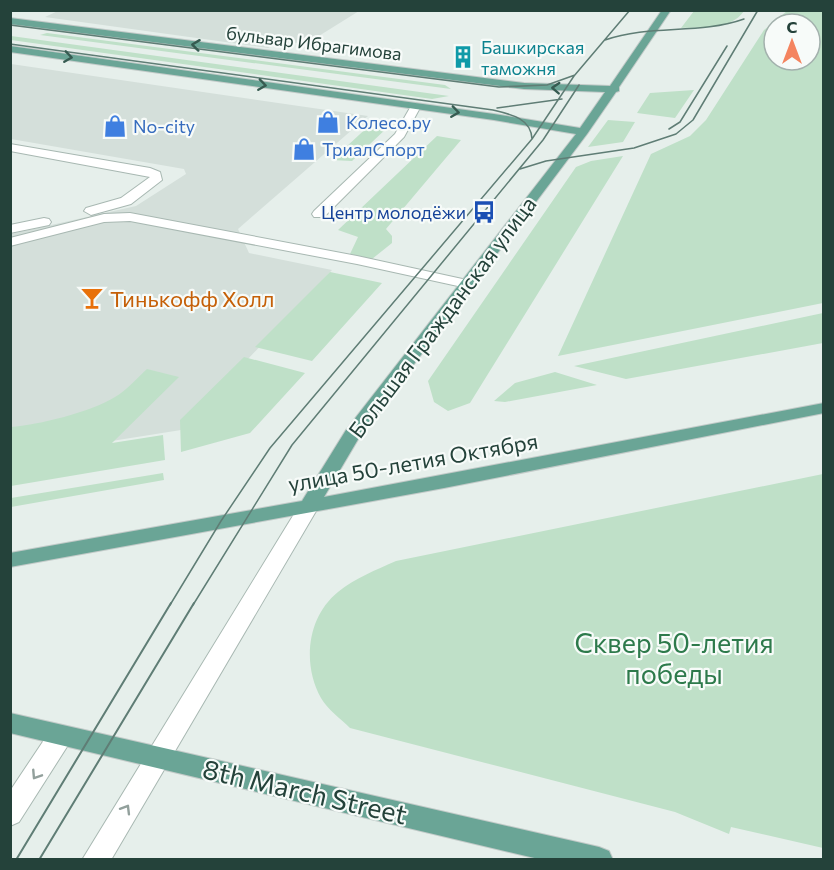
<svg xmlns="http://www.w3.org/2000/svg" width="834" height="870" viewBox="0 0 834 870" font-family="Commissioner,sans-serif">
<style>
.built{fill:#d4dfda}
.green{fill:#bfe0c8;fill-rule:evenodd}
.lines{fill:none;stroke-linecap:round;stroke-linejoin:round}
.minor-casing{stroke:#a8b8b2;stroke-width:2}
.major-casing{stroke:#c2cac8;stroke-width:2}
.minor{fill:#fff;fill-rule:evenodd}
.major{fill:#6aa596;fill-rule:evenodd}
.tram-far1{stroke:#5f7d75;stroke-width:1.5}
.tram{stroke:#5f7d75;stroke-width:2}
.oneway{stroke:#365b51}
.oneway2{stroke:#92a09c}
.labels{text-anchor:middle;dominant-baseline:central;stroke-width:4.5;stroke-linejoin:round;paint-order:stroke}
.far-street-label{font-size:18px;fill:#24423a;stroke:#f7fbf9}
.far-culture-label{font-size:18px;fill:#0d838f;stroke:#f7fbf9;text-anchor:start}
.far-shop-label{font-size:18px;fill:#366cbe;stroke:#f7fbf9;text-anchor:start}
.far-transit-label{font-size:18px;fill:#164399;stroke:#f7fbf9;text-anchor:end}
.food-label{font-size:22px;fill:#c56008;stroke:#f7fbf9;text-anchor:start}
.street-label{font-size:22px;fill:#24423a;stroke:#f7fbf9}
.near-park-label{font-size:27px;fill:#2d7a4b;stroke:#f7fbf9}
.near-street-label{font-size:27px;fill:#24423a;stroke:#f7fbf9}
</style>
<rect width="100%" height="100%" fill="#e6efeb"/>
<path class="built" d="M60,10H359V11L306,44L280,41L268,48L45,17Z
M11,64L368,116L238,229L249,253L332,270L181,430L11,457V234L136,206L186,174L184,169L11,139Z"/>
<path class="green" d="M694,11V10L744,11C731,30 703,27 681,28Z
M787,11H823V303L558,356L651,154L690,136L706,120L764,30ZM774,24H810V60H774Z
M47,33L445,85L451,89L40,35Z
M11,36L449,96L432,99L11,40Z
M694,90L675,118L637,113L650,93Z
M608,120L635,122L623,142L588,147Z
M373,122L388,124V127L352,161L332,160Z
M437,136L461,140L386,229L392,236V243L372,259L350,254L358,237L338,230Z
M623,156L470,403L448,411L434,402L428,381L576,167L591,161Z
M330,272L382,283L312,361L255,347Z
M823,313V343L626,379L574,366Z
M244,357L305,373L250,433L181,452L180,420Z
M147,369L179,377L112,443L163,435L165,460L11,486V427C38,425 91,412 115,397C127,390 137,378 147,369Z
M555,372L597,385L505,402L494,401L515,383Z
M163,473L164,480L11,507V498Z
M823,474V848L731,827L729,834L675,812L350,728C341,719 327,709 321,698C302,664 307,617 338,592C355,578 376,570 396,561Z"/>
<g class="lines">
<g class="minor-casing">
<path id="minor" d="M416,103L421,106L404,137L324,217H314L312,214L314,211L395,134L411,106Z
M10,144L150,168L160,172L162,180L131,204L91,215L84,211L86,208L121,198L150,177L10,151Z
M130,213L357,256L467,280L474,284L467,288L357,264L130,221L104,222L10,246V238L104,214Z
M44,218L49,219L51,222L49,225L10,233V225Z
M309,499L316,501L319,506L111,860H82L302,501Z
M61,725L70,728L73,735L70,742L19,822L10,826V791L52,728Z"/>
</g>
<g class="major-casing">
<path id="major" d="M662,10H671L619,87V91L616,92L587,134L360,436L324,497L824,403V413L444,488L10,567V553L302,501L346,430L576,134L494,120L10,52V46L494,114L580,128L605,92L524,89L10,24V18L524,83L610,86Z
M10,713L599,847L609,851L613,860H543L10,733Z"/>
</g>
<use href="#minor" class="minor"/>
<use href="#major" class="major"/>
<path class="tram-far1" d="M10,25L499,87L547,85L575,75
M605,40C650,24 699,35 744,19
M10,44L493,110C510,114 531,118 532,139
M497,108L562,99
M669,129L680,122L727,46
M520,169L546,161L634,148L676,134L693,120L758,10
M170,605L221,521L270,448L532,139L574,76L630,10
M193,605L292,445L543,140L579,85"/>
<path class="tram" d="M16,860L171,603
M39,860L194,603"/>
</g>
<defs><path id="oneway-chevron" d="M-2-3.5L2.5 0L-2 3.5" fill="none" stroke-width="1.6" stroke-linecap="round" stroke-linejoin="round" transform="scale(1.5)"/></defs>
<g class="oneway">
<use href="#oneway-chevron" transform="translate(196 45) rotate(-173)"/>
<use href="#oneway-chevron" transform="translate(68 57) rotate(8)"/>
<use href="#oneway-chevron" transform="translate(262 85) rotate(8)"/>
<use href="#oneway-chevron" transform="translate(556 88) rotate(-177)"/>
<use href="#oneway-chevron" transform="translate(455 112) rotate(8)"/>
</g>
<g class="oneway2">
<use href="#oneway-chevron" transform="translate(36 775) rotate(123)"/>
<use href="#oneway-chevron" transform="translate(126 809) rotate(-59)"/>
</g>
<defs>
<g id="building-bare" transform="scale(1.8)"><path d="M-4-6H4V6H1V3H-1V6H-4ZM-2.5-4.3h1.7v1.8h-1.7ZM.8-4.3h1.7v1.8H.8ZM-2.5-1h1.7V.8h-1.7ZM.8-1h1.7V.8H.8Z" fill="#0f9aa8" stroke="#f7fbf9" stroke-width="2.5" paint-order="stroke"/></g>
<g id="shop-bare" transform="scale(1.8)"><path d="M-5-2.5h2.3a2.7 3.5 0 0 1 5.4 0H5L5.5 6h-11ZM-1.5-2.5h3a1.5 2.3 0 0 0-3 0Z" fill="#3f7fe0" stroke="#f7fbf9" stroke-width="2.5" paint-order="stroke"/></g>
<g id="bus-bare" transform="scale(1.8)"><path d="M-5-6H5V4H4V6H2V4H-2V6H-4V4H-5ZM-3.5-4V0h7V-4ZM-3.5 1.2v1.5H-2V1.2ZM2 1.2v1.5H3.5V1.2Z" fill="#1a4fb4" stroke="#f7fbf9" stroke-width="2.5" paint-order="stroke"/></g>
<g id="bar-bare" transform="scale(1.8)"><path d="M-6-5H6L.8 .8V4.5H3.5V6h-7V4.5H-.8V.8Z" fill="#e8710a" stroke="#f7fbf9" stroke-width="2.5" paint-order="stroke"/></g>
</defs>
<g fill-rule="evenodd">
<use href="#building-bare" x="463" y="57"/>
<use href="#shop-bare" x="328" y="122"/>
<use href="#shop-bare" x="115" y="126"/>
<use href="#shop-bare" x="304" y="149"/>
<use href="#bus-bare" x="484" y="212"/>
<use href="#bar-bare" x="92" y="298"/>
</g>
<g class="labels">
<g class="far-street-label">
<text transform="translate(314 43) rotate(7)">бульвар Ибрагимова</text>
</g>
<g class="far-culture-label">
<text x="481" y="47">Башкирская<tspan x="481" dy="21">таможня</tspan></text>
</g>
<g class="far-shop-label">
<text x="346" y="122">Колесо.ру</text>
<text x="133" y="126">No-city</text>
<text x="322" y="149">ТриалСпорт</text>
</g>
<g class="far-transit-label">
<text x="466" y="212">Центр молодёжи</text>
</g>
<g class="food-label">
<text x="110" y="298">Тинькофф Холл</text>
</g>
<g class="street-label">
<text transform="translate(442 317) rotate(-53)">Большая Гражданская улица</text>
<text transform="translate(413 462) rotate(-10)">улица 50-летия Октября</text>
</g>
<g class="near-park-label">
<text x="674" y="642">Сквер 50-летия<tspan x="674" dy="31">победы</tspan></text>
</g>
<g class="near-street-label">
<text transform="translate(305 791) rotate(13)">8th March Street</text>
</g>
</g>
<rect width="834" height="870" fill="none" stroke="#24423a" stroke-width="24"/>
<g transform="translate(792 42)"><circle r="28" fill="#f7fbf9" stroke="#a3b1ad" stroke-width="1.5"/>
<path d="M0-4.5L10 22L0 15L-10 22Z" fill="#f4845f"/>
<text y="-9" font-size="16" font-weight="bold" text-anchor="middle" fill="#24423a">С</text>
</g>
</svg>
